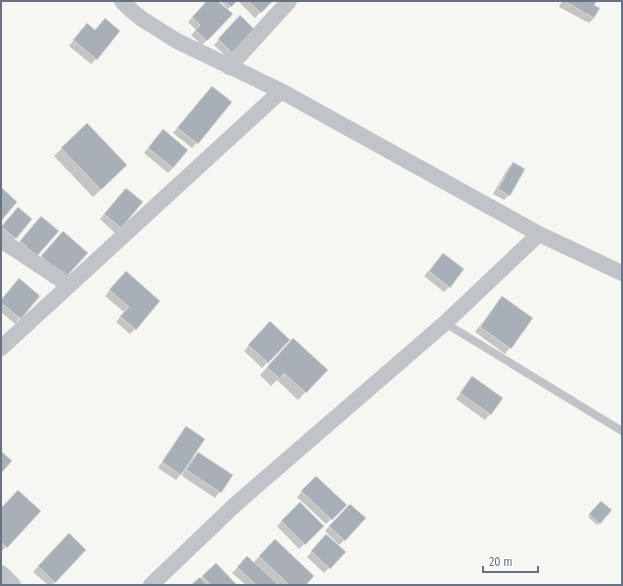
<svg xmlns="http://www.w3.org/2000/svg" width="623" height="586" viewBox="0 0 623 586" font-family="'Fira Sans Condensed',sans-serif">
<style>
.shadow{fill:#0003}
.building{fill:#a9afb6;stroke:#d8d8d6}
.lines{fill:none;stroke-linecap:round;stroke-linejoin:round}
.lane{stroke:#c0c3c7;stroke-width:8}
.street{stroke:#c0c3c7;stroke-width:16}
</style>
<rect width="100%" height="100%" fill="#f6f6f3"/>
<path class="shadow" d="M208,1H217L231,15L202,45L191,35L196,30L188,22Z
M220,1H236L228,9Z
M240,1H271L255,18L239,2Z
M562,1H595L593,6L598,9L594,18L589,23L559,7Z
M235,22L254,30L228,58L214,45Z
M82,30L96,59L91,64L69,46Z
M212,87L230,102L192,148L173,133Z
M87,124L118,173L93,197L54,156Z
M158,136L173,168L168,173L144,153Z
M513,163L509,195L504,200L493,194L508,168Z
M121,194L142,202L115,233L100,219Z
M13,213L31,219L10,243L1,236V228Z
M36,222V256L15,247Z
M443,254L449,287L444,292L424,276Z
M121,277L135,329L130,334L116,322L124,312L105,296Z
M39,296L15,324L1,312V301Z
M502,297L532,318L505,354L475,332Z
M265,328L289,340L262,368L244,351Z
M286,347L326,370L298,400L277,380L271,386L260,375Z
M473,377L502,398L485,420L456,399Z
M186,428L189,461L199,454L232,475L215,498L182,476L184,471L176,480L158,468L181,433Z
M316,477L345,505L326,524L297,497Z
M601,502L599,523L597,525L588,517Z
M300,503L322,526L299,549L277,526Z
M1,509L40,511L1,552Z
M345,510L344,540L339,545L325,531Z
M64,539L85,550L52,585H48L33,572Z
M275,540L305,585H246L232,573L247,557L253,563Z
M321,541L344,552L324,573L307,557Z
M216,564L236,585H192L200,579Z"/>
<path class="building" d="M207,1H218L233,14L207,41L195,30L200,25L192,17Z
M224,1H237L231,7Z
M248,1H273L261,13Z
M564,1H597L594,5L600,8L594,18Z
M240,15L255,30L233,54L218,39Z
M105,18L120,31L97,60L73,40L87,23L95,30Z
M212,86L232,102L198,144L177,128Z
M87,123L127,165L101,190L61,148Z
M163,129L188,150L173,168L148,148Z
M513,162L525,169L510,196L498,189Z
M2,188L17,202L1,221V189Z
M126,188L143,202L121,228L104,214Z
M18,207L32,219L16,239L1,227Z
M41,216L59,231L37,256L20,241Z
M63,231L88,253L65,278L41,256Z
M443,253L464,269L450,288L429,271Z
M126,271L160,301L136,330L120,316L129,307L109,290Z
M19,278L40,296L21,319L1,303V300Z
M502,296L533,318L511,349L480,327Z
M270,321L290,340L268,363L248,345Z
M293,338L328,370L306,393L284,373L280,379L267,367Z
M472,376L503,398L491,415L460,393Z
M186,426L205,439L181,475L162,462Z
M1,451L12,461L1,473Z
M198,452L233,475L221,493L186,470Z
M316,476L347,505L332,520L301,491Z
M18,490L41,511L7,548L1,542V508Z
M601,501L612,510L600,524L589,514Z
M300,502L324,526L305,545L281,521Z
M350,504L366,518L345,541L329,526Z
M69,533L86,550L55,583L38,566Z
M326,534L346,552L330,569L311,551Z
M275,539L314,576L306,585H289L259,556Z
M247,556L279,585H256L237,567Z
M216,563L237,585H211L202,576Z
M200,577L207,585H191Z"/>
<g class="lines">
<path class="lane" d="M445,323L622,431"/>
<path class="street" d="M122,1L132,11L142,19L177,41L281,91L539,234L622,273
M229,67L289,1
M1,240L69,285
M1,348L281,91
M1,573L13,585
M151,585L237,503L445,323L539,234"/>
</g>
<rect width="623" height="586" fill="none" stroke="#677383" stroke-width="4"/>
<path d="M483 566v6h55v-6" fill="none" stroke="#677383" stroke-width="2"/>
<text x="489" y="566" font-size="12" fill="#677383" stroke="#ffffff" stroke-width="3" paint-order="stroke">20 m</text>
</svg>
